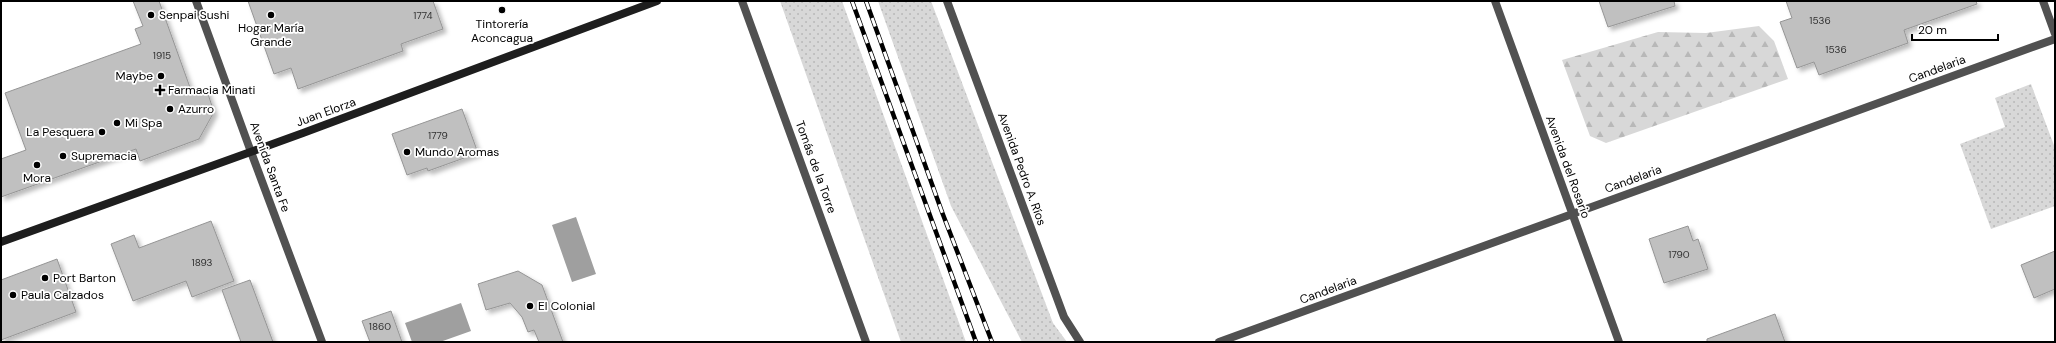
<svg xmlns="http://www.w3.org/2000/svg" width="2056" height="343" viewBox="0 0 2056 343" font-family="'DM Sans',sans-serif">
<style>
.grass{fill:url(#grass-dots)}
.forest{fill:url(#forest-firs)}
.water{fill:#9f9f9f}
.building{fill:#c0c0c0;stroke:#959595;filter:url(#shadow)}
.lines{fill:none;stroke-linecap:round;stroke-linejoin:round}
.minor{stroke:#515151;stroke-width:8}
.tertiary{stroke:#515151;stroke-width:8}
.secondary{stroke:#1e1e1e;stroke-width:8}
.rail-casing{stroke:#000;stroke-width:4.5}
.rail{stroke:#fff;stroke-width:3;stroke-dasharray:9;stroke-linecap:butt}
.poi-dot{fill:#000;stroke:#fff;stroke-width:1.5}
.labels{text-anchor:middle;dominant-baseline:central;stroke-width:3.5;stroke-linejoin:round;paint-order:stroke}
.number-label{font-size:10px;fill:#303030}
.poi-label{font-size:12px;fill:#000;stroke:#fff;text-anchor:start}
.street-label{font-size:12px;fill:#000;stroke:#fff}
</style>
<defs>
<pattern id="grass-dots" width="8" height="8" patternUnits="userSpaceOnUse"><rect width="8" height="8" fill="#d8d8d8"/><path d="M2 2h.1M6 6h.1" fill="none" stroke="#b8b8b8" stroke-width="1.8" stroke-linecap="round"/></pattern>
<pattern id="forest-firs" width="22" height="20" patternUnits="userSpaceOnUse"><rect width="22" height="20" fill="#d8d8d8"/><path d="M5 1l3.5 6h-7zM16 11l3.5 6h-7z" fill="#b8b8b8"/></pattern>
<filter id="shadow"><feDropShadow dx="3.5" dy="3.5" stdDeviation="2" flood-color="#0004"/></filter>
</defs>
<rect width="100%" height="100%" fill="#fff"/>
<path class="grass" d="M780,1H842L966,342H901Z
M878,1H931L1053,323L1067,342H1022L951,206Z
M2031,84L2055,148V206L1991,229L1960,144L2005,127L1995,98Z"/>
<path class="forest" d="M1759,26L1774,41L1788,79L1606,143L1590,136L1562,60L1658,32L1706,33Z"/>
<path class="water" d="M576,217L596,274L572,282L552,225Z
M461,303L471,331L440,342H412L405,323Z"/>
<path class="building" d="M133,1H159L192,93L206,88L214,112L199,139L140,161L136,149L1,197V159L26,150L5,93L141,44L135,29L143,26Z
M248,1H433L443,29L401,44L403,51L298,89L291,68L274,74Z
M1599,1H1674L1675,6L1608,27Z
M1786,1H1976L1977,4L1904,30L1908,43L1819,75L1814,62L1797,68L1780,22L1792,18Z
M462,109L478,153L428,171L427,168L407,175L392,134Z
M211,221L234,281L192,297L186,281L133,301L111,244L134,235L139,248Z
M1688,226L1693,241L1698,239L1708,269L1664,283L1649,239Z
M2055,251V289L2034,298L2021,265Z
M57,259L76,312L1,340V280Z
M518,271L542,285L563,342H539L534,330L528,332L522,317L510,303L486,310L478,284Z
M250,280L273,342H241L222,290Z
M391,311L402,342H370L362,321Z
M1775,314L1785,342H1707V339Z"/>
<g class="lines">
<path class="minor" d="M196,1L251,152
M742,1L866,342
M947,1L1064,317L1080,342
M1495,1L1619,342
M1219,342L2055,39"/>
<path class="tertiary" d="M2043,1L2055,34
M251,152L322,342"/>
<path class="secondary" d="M1,242L303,133L657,1"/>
<g class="rail-casing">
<path id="rail" d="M852,1L976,342
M866,1L942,212L992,342"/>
</g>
<use href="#rail" class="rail"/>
</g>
<g class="poi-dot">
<circle cx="502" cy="10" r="4"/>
<circle cx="151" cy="15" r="4"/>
<circle cx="271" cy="15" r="4"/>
<circle cx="161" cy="76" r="4"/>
<path d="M158 84h4v4h4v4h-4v4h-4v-4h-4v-4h4z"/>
<circle cx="170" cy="109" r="4"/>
<circle cx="117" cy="123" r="4"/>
<circle cx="102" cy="132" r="4"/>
<circle cx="407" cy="152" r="4"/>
<circle cx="63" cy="156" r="4"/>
<circle cx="37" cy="165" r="4"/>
<circle cx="45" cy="278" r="4"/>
<circle cx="13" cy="295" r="4"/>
<circle cx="530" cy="306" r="4"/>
</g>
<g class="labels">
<g class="number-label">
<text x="423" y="15">1774</text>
<text x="1820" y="20">1536</text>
<text x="1836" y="49">1536</text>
<text x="162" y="55">1915</text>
<text x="438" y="135">1779</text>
<text x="1679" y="254">1790</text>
<text x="202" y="262">1893</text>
<text x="380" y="326">1860</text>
</g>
<g class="poi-label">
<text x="159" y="15">Senpai Sushi</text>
<text x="502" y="24" text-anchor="middle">Tintorería<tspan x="502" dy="14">Aconcagua</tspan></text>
<text x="271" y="28" text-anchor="middle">Hogar María<tspan x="271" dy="14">Grande</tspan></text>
<text x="153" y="76" text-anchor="end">Maybe</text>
<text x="168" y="90">Farmacia Minati</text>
<text x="178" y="109">Azurro</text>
<text x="125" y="123">Mi Spa</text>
<text x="94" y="132" text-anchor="end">La Pesquera</text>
<text x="415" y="152">Mundo Aromas</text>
<text x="71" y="156">Supremacia</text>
<text x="37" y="178" text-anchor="middle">Mora</text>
<text x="53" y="278">Port Barton</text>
<text x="21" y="295">Paula Calzados</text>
<text x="538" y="306">El Colonial</text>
</g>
<g class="street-label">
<text transform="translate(1937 69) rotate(-20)">Candelaria</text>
<text transform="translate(326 112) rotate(-20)">Juan Elorza</text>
<text transform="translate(270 167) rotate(70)">Avenida Santa Fe</text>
<text transform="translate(816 167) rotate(70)">Tomás de la Torre</text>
<text transform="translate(1568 167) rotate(70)">Avenida del Rosario</text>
<text transform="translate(1022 169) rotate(70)">Avenida Pedro A. Ríos</text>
<text transform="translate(1633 179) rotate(-20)">Candelaria</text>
<text transform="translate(1328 290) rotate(-20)">Candelaria</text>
</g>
</g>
<rect width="2056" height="343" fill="none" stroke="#000000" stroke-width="4"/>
<path d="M1912 34v6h86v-6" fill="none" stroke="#000000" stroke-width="2"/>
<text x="1918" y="34" font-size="12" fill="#000000" stroke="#ffffff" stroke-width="3" paint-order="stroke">20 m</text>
</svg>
